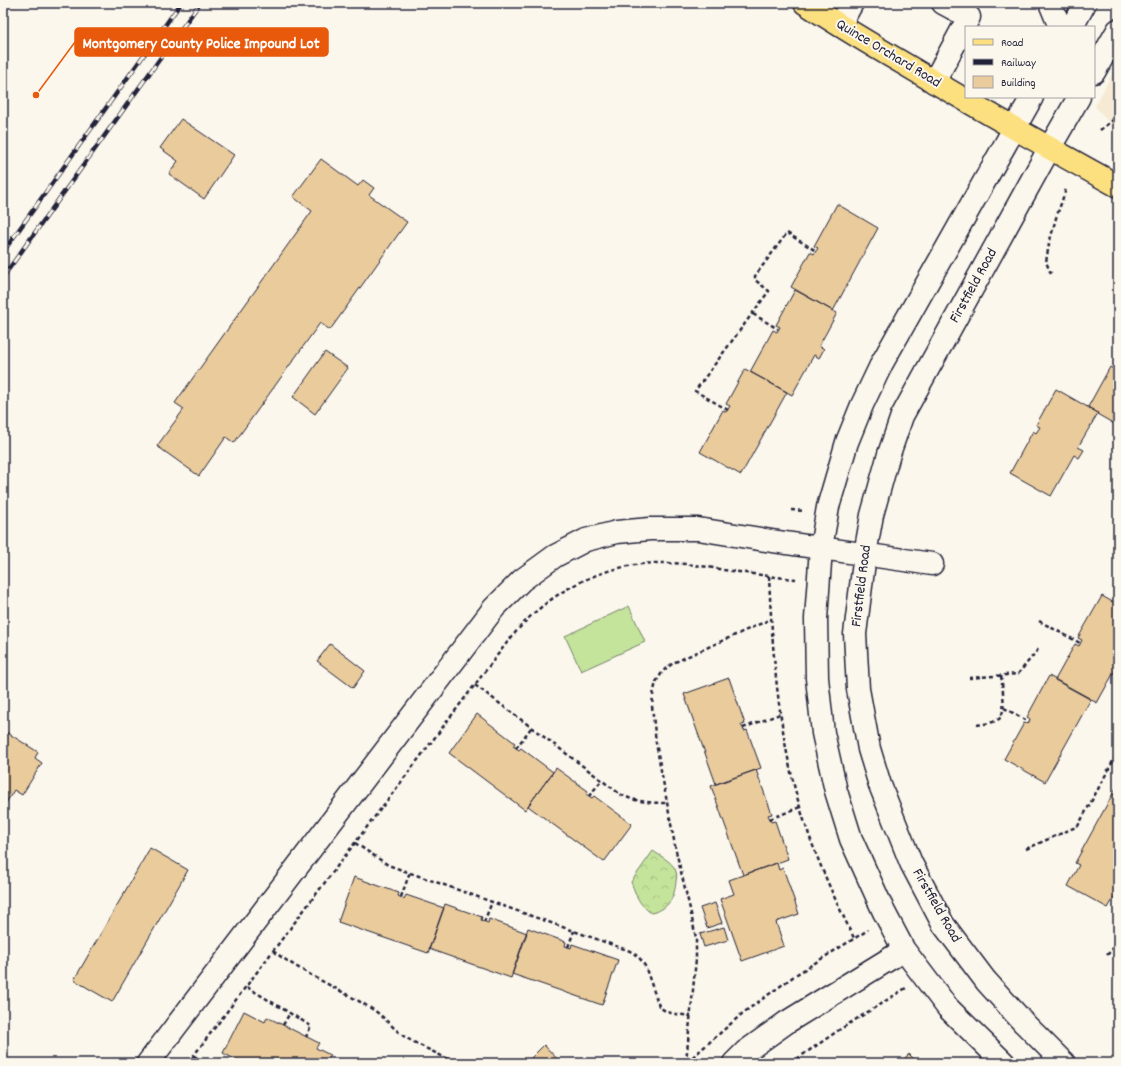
<svg xmlns="http://www.w3.org/2000/svg" width="1121" height="1066" viewBox="0 0 1121 1066" font-family="Dekko,sans-serif">
<style>
.built{fill:#f6ead4}
.grass{fill:#c4e39b;stroke:#73826b}
.park{fill:url(#park-crowns);stroke:#73826b}
.building{fill:#e9cb9c;stroke:#22223b}
.lines{fill:none;stroke-linecap:round;stroke-linejoin:round}
.minor-casing{stroke:#22223b;stroke-width:25}
.major-casing{stroke:#22223b;stroke-width:25}
.path{stroke:#22223b;stroke-width:2.5;stroke-dasharray:4 3;stroke-linecap:butt}
.minor{stroke:#fbf7ec;stroke-width:22}
.major{stroke:#fce080;stroke-width:22}
.rail-casing{stroke:#22223b;stroke-width:4.5}
.rail{stroke:#fbf7ec;stroke-width:3;stroke-dasharray:9;stroke-linecap:butt}
.labels{text-anchor:middle;dominant-baseline:central;stroke-width:4;stroke-linejoin:round;paint-order:stroke}
.street-label{font-size:15px;fill:#22223b;stroke:#fbf7ec}
.leader{fill:none;stroke:#e8590c;stroke-width:1.5}
.callout-dot{fill:#e8590c;stroke:#fbf7ec;stroke-width:1.5}
.callout{fill:#e8590c;stroke:#e8590c;stroke-width:1.5}
.callout-label{font-size:16px;text-anchor:middle;font-weight:bold;fill:#fff}
</style>
<defs>
<pattern id="park-crowns" width="20" height="18" patternUnits="userSpaceOnUse"><rect width="20" height="18" fill="#c4e39b"/><path d="M2 6a3 3 0 1 1 6 0M12 15a3 3 0 1 1 6 0" fill="none" stroke="#a8c286"/></pattern>
</defs>
<rect width="100%" height="100%" fill="#fbf7ec"/>
<filter id="ink" filterUnits="userSpaceOnUse"><feTurbulence type="fractalNoise" baseFrequency=".025" numOctaves="2"/><feDisplacementMap in="SourceGraphic" scale="8" xChannelSelector="R" yChannelSelector="G"/><feConvolveMatrix kernelMatrix="1 2 1 2 8 2 1 2 1" color-interpolation-filters="sRGB"/></filter>
<g filter="url(#ink)">
<path class="built" d="M1118,63V132L1114,129L1095,106Z"/>
<path class="grass" d="M629,606L645,642L581,671L565,636Z"/>
<path class="park" d="M653,851C660,856 671,861 675,869C677,873 677,877 676,881C675,897 668,910 651,913C638,903 637,897 631,882Z"/>
<path class="building" d="M181,119L234,155L204,199L169,174L178,161L160,148Z
M321,159L358,186L363,180L374,188L369,195L407,222L330,330L320,323L234,443L226,437L199,476L157,446L184,409L175,403L312,211L293,197Z
M837,204L878,228L833,311L791,287L810,252L814,254L818,248L814,246Z
M795,290L837,313L819,346L824,349L819,358L814,355L792,395L750,372L773,330L777,332L780,327L776,325Z
M325,352L348,368L315,414L293,397Z
M1110,367L1118,371V426L1097,414L1098,413L1088,407Z
M745,369L787,392L741,475L700,452L723,410L726,412L730,406L726,404Z
M1056,389L1098,413L1078,447L1084,450L1079,458L1074,455L1051,496L1010,473L1033,431L1036,433L1040,427L1036,425Z
M1102,596L1118,605V665L1097,703L1055,680L1075,644L1079,646L1082,640L1078,638Z
M330,644L365,671L353,688L317,661Z
M1049,676L1091,699L1045,782L1004,759L1024,723L1027,724L1029,722L1030,719L1027,717Z
M729,678L745,724L741,725L743,728L744,731L747,730L761,768L716,784L684,694Z
M477,714L515,743L513,746L519,750L521,748L553,772L525,810L449,753Z
M3,730L38,752L35,758L42,763L22,795L14,790L3,808Z
M556,768L588,791L586,794L592,798L594,796L632,824L604,862L528,806Z
M756,770L772,814L768,815L770,819L771,822L775,821L788,859L743,875L711,786Z
M1116,788L1118,789V891L1108,908L1068,886L1079,865L1075,863Z
M150,848L188,870L112,1002L74,980Z
M777,863L779,870L783,868L799,914L776,922L784,946L742,961L720,899L734,894L729,880Z
M354,877L399,893L398,896L404,899L406,895L444,908L428,953L338,922Z
M715,903L722,923L707,928L700,908Z
M445,904L482,917L481,920L488,923L489,919L527,933L511,978L429,949Z
M724,927L728,940L704,947L700,934Z
M528,928L566,942L565,946L571,948L572,944L618,960L602,1005L512,974Z
M244,1011L265,1022L267,1017L319,1043L316,1048L330,1055L325,1063H242L223,1053Z
M544,1045L561,1063H526Z
M909,1054L918,1063H900Z"/>
<g class="lines">
<g class="minor-casing">
<path id="minor" d="M1050,3L1060,27
M840,25L852,3
M1072,27L1085,3
M1094,72L1118,30
M934,82L969,17L943,3
M148,1063L494,608L522,580L555,556L586,540L617,532L650,529H698L772,541L932,564
M734,1063L745,1052L787,1022L904,950
M1004,1063L948,1008L904,950L884,912L851,839L836,791L823,733L817,678L816,619L821,548L828,507L847,442L862,405L882,363L1032,97
M1064,1063L1024,1023L986,981L943,924L911,863L880,785L869,749L858,689L855,634L865,554L872,515L889,454L902,416L1049,149L1079,97"/>
</g>
<g class="major-casing">
<path id="major" d="M805,3C838,25 872,45 906,65C976,107 1047,147 1118,186"/>
</g>
<path class="path" d="M1100,130L1118,116
M1051,274L1046,262L1049,244L1056,218L1066,189
M753,314L778,329
M728,410L695,391L769,291L755,280V276L787,233L816,251
M791,510L805,511
M769,576C772,644 777,714 793,781C806,836 829,888 854,938
M1039,621L1080,643
M969,678L1018,674L1040,647
M475,685L620,794C635,802 650,803 667,803
M1004,708L1029,722
M977,725C983,724 993,723 999,719C1007,713 1002,685 1001,675
M743,728L780,714
M516,748L531,728
M589,796L602,780
M770,819L800,807
M355,843L388,865L630,951C637,955 641,959 645,966L659,1006C667,1015 679,1014 691,1016
M1026,849L1078,826L1118,752
M401,897L410,872
M484,922L492,902
M568,947L574,931
M273,951C304,974 340,989 372,1009C384,1016 392,1028 405,1037C421,1047 438,1053 454,1063
M1107,955L1118,943
M247,987L311,1026L306,1037
M283,1025L290,1013
M194,1056L206,1063
M686,1062L696,959V938L690,909L676,851L656,743L652,706L653,695L656,682L663,671L673,663L771,619
M687,1062L743,1013L797,974L868,930
M188,1063L502,649C513,635 525,620 539,609C573,580 619,562 664,563C684,563 704,566 724,570C748,573 772,577 796,579
M791,1063L839,1030L906,988"/>
<use href="#minor" class="minor"/>
<use href="#major" class="major"/>
<g class="rail-casing">
<path id="rail" d="M3,252L181,3
M3,277L200,3"/>
</g>
<use href="#rail" class="rail"/>
</g>
</g>
<g class="labels">
<g class="street-label">
<text transform="translate(888 54) rotate(31)">Quince Orchard Road</text>
<text transform="translate(974 286) rotate(-61)">Firstfield Road</text>
<text transform="translate(862 586) rotate(-83)">Firstfield Road</text>
<text transform="translate(936 906) rotate(60)">Firstfield Road</text>
</g>
</g>
<path class="leader" d="M36 95L75 42"/>
<circle class="callout-dot" cx="36" cy="95" r="4"/>
<rect class="callout" x="75" y="28" width="253" height="28" rx="4"/>
<g class="callout-label">
<text x="201" y="48">Montgomery County Police Impound Lot</text>
</g>
<rect width="1121" height="1066" fill="none" stroke="#fbf7ec" stroke-width="16"/>
<rect x="8" y="8" width="1105" height="1050" fill="none" stroke="#22223b" stroke-width="1.5" filter="url(#ink)"/>
<rect x="965" y="26" width="130" height="72" fill="#fbf7ec" stroke="#a4a2a5"/>
<rect x="973" y="39" width="20" height="6" fill="#fce080" stroke="#a4a2a5"/>
<text x="1001" y="46" font-size="12" fill="#22223b">Road</text>
<rect x="973" y="59" width="20" height="6" fill="#22223b" stroke="#a4a2a5"/>
<text x="1001" y="66" font-size="12" fill="#22223b">Railway</text>
<rect x="973" y="76" width="20" height="12" fill="#e9cb9c" stroke="#a4a2a5"/>
<text x="1001" y="86" font-size="12" fill="#22223b">Building</text>
</svg>
